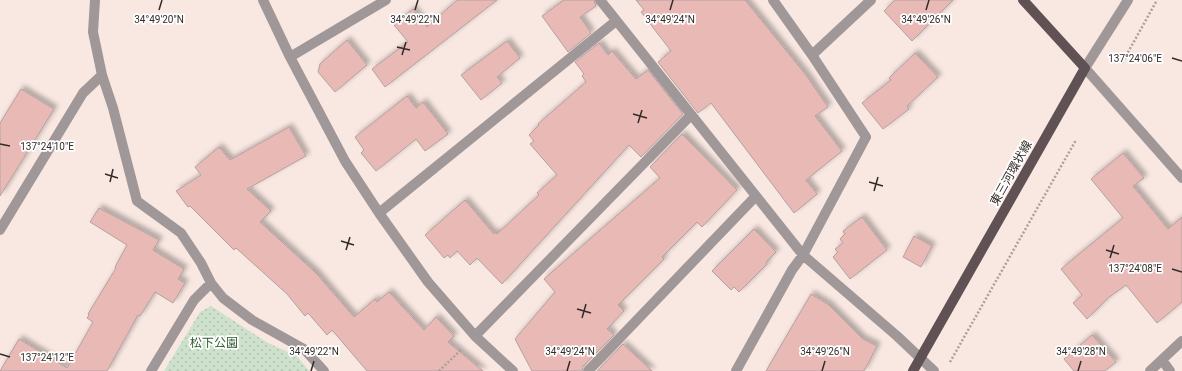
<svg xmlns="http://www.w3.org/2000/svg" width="1182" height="371" viewBox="0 0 1182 371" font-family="Roboto,'Noto Sans JP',sans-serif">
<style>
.park{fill:url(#park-dots)}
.building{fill:#e9b9b6;stroke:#b3a1a0;filter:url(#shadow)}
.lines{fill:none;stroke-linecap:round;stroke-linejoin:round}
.path{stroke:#ac9f9a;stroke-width:2.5;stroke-dasharray:2 2;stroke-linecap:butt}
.minor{stroke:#9f9798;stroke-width:10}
.primary{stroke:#605254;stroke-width:10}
.ticks{fill:none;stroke:#322c29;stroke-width:1.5}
.labels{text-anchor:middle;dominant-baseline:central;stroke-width:3.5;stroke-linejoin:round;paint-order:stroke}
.street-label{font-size:12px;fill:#322c29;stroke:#fff}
.park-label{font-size:12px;fill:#2e5a2e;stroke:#fff}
.ticks-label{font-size:10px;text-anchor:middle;fill:#322c29;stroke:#fff;stroke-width:3.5;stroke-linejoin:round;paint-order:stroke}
</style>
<defs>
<pattern id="park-dots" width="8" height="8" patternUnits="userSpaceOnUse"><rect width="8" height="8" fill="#cee1cd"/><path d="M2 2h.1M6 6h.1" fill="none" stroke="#b1c1b0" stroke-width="1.8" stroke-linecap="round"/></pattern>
<filter id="shadow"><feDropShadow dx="3.5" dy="-3.5" stdDeviation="2" flood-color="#0004"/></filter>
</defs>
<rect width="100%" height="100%" fill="#f9e7e1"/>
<path class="park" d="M211,306L268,343L297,356L309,371H164L200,312Z"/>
<path class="building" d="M457,0H497L385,87L372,69L408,42L394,25L413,9L427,27Z
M564,0H594L596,6L580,17L591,33L568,52L542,16Z
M636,0H745L806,75L828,107L815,116L842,151L806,180L817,194L794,213L711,103L698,113L658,62L671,51L641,12L644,10Z
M895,0H953L912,41L884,11Z
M347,40L367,65L335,92L318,72L320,64Z
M507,41L520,58L497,77L502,83L481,100L461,75Z
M599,43L608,55L612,51L636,79L648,70L683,114L641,157L629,145L502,284L477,258L470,265L457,251L450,258L448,255L444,258L425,235L465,200L494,234L496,232L497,234L539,195L537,193L557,175L530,144L534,141L529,135L539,125L538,124L586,82L582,76L584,74L575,62Z
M915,53L938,77L907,106L909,109L883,129L862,103L891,80L889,78Z
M21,89L54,109L0,196V123Z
M407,96L416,108L423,102L448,134L425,151L416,139L376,171L361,153L364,150L355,137Z
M289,127L306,156L247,189L271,211L260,222L316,273L354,317L375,299L377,302L389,292L424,330L436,317L454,336L448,342L483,371H367L332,330L327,335L308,313L305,316L287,294L236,248L234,250L190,206L188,207L176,191L201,175L195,167L219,147L230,160Z
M682,134L737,190L702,227L697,222L662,257L664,259L618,305L624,311L607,329L614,335L583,366L582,371H532L515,339L555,292L544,279L660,178L650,167Z
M1123,153L1144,178L1133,186L1168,229L1182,217V302L1157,323L1126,285L1108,298L1087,319L1073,303L1082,295L1061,269L1123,218L1091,179Z
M99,208L159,240L153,250L184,269L178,279L185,283L173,303L155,292L140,316L138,315L107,371H0L19,339L67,368L93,322L87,318L89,315L88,314L116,268L115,267L127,245L90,222Z
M862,217L887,250L850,279L833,257L838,252L835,249L843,243L840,239L845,234L843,231Z
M754,229L776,252L766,262L767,264L739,292L734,287L731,290L712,271Z
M914,236L932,246L921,267L903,257Z
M811,294L829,305L863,339L877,346L864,371H766Z
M1092,335L1116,362L1105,371H1074L1064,359Z
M623,344L652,371H597Z"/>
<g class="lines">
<path class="path" d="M1122,63L1157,0
M950,362L1076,140
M439,371L462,349"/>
<path class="minor" d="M95,0L93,32L102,75L113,108L137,201L181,233L201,263L211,283L223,298L252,320L304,349L324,371
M263,0L290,57L345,161L379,213L428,282L475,336L513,371
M600,0L803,255L897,336L934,371
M1128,0L1085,68L1182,178
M812,55L871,0
M290,57L386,0
M379,213L616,21
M0,230L83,93L102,75
M475,336L691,115
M1162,360L1170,371
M151,371L194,300L211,283
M588,371L756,196
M736,371L792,270L803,255L866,137L812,55L773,0
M1150,371L1182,341"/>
<path class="primary" d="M913,371L1085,68L1023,0"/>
</g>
<path class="ticks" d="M159,10L162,0M415,10L418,0M670,10L673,0M926,10L929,0M397,47L410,50M402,55L406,42M1172,58L1182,61M633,114L647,118M638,123L642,110M0,144L10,146M105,174L118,178M110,182L113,169M869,182L883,186M874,191L878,177M341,241L354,245M346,250L350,237M1106,250L1119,254M1110,258L1114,245M1172,269L1182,272M577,309L591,313M582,318L586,304M0,354L10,357M311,371L314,361M567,371L570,361M822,371L825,361M1078,371L1081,361"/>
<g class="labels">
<g class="street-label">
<text transform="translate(1011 173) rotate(-61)">東三河環状線</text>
</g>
<g class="park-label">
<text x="214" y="343">松下公園</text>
</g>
</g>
<g class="ticks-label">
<text x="159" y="23">34°49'20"N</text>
<text x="415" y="23">34°49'22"N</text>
<text x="670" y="23">34°49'24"N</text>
<text x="926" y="23">34°49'26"N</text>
<text x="1135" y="62">137°24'06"E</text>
<text x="47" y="150">137°24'10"E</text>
<text x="1135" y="272">137°24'08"E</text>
<text x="314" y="355">34°49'22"N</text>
<text x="570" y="355">34°49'24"N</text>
<text x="825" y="355">34°49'26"N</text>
<text x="1081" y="355">34°49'28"N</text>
<text x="47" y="361">137°24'12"E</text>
</g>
</svg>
